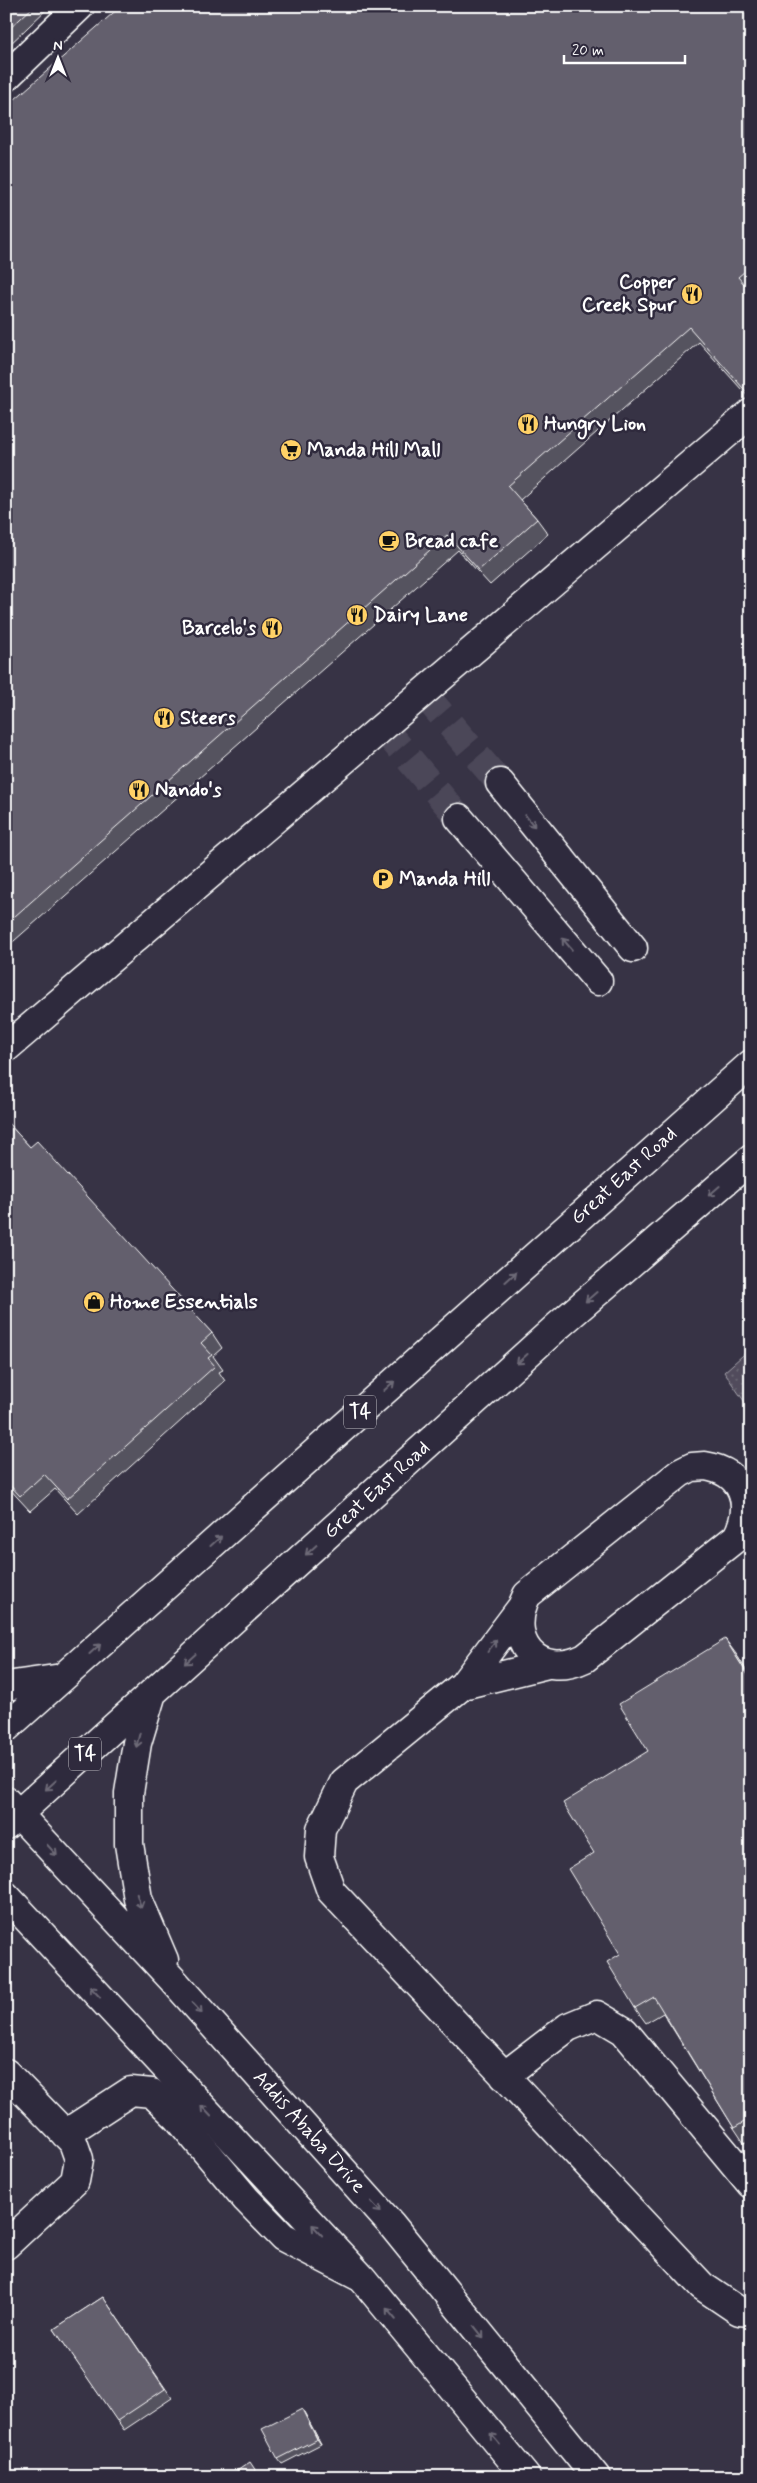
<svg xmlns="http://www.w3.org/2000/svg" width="757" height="2483" viewBox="0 0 757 2483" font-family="Mynerve,sans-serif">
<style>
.park{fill:url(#park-dots);stroke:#a8a6ae}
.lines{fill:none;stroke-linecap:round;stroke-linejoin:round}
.minor-tunnel{stroke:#4b4758;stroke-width:28;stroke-dasharray:28 14;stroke-linecap:butt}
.minor-casing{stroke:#fff;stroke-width:31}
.major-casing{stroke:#fff;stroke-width:31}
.minor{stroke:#2f2a3d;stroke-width:28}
.major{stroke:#2f2a3d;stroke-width:28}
.wall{fill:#55525e;stroke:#fff}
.shaded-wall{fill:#45424c;stroke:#fff}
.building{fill:#635f6d;stroke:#fff}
.oneway{stroke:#6d6a77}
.labels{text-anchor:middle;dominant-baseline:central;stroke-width:5;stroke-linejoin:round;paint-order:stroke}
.shield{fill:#2f2a3d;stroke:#c1bfc5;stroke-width:1}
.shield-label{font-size:19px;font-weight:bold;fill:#fff}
.poi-label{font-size:20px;font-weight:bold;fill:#fff;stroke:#2f2a3d;text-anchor:start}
.street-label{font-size:20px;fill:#fff;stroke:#2f2a3d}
</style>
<defs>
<pattern id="park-dots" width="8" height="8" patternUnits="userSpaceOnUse" patternTransform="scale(1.25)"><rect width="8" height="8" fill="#514c5c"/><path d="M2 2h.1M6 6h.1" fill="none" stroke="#6b6774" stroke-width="1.8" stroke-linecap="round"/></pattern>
</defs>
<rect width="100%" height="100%" fill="#373345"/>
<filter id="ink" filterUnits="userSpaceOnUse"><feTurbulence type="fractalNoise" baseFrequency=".02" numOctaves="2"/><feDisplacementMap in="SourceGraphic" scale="10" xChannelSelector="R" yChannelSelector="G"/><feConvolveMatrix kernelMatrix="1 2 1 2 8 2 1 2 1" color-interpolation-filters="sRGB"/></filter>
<g filter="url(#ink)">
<path class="park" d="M751,1348V1411L724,1372Z"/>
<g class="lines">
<path class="minor-tunnel" d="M423,693L500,783
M382,727L459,818"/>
<g class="minor-casing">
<path id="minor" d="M6,77L80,6
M500,783L633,948
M459,818L598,981
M6,1048L751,413
M705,1466C744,1472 754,1504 737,1537L585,1658C537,1681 504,1640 527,1595L680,1473L692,1467Z
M521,1608L463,1685L344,1782L321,1829L319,1857L331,1891L702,2286L739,2311L751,2312
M463,1685L548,1664
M6,2073L73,2142L79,2159L75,2181L6,2245
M504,2076L568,2027L597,2015L624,2031L751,2184
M65,2134L131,2091L152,2093L178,2118L246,2199L283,2237L358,2276"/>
</g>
<g class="major-casing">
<path id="major" d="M6,1686L62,1678
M152,1693L137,1743L129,1793V1844L138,1899L164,1960
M6,1728L751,1064
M6,1801L172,1979L391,2224L596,2477
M6,1825L558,1326L751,1159
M6,1896L362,2278L526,2477"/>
</g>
<use href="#minor" class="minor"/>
<use href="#major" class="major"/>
</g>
<path class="wall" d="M6,6H50L6,48Z
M751,6V290L750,291L751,292V400L699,342L520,500L537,519L548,534L490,585L458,550L6,948V107Z
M6,1121L30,1147L212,1333L222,1348L213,1356L223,1370L219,1372L225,1381L78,1514L55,1489L30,1511L6,1485Z
M736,1654L751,1678V2139L744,2143L734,2128L663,2013L646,2023L635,2008L620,1954L648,1751Z
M103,2297L172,2398L124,2430L54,2329Z
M302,2409L305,2414L321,2444L282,2464L278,2459Z"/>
<path class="shaded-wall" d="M725,1639L736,1654L751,1678V1680Z
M302,2409L305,2414L321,2444L317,2439Z"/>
<path class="building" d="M6,6H34L6,32Z
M121,6H751V266L738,277L751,292V397L689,327L508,486L537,519L479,570L447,535L6,924V107Z
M6,1121L30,1147L37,1141L212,1333L201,1343L212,1355L208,1358L215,1366L67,1499L44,1474L20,1496L6,1481Z
M725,1639L751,1680V2118L734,2128L654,1997L635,2008L607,1962L620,1954L568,1869L594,1853L563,1803L648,1751L619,1704Z
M103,2297L165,2389L117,2421L54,2329Z
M302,2409L317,2439L278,2459L262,2429Z
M250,2462L260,2477H228Z"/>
<defs><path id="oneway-shaft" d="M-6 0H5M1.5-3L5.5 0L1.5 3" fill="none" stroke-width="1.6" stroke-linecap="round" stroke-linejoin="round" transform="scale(1.25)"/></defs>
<g class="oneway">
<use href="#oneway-shaft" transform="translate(530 821) rotate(51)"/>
<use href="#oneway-shaft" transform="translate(567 944) rotate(-130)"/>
<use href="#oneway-shaft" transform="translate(714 1191) rotate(139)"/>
<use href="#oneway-shaft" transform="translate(511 1277) rotate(-42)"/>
<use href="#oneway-shaft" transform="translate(591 1297) rotate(139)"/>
<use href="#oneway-shaft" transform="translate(522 1359) rotate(138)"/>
<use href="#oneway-shaft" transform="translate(389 1386) rotate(-42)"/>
<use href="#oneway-shaft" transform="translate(216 1541) rotate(-42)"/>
<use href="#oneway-shaft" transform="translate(311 1550) rotate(138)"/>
<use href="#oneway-shaft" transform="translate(492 1646) rotate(-53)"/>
<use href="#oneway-shaft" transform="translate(95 1649) rotate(-42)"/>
<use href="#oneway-shaft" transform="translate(190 1659) rotate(138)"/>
<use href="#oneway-shaft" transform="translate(138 1740) rotate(104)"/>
<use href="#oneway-shaft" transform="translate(51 1785) rotate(138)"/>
<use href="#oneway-shaft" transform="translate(52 1850) rotate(47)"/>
<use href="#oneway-shaft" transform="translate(139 1901) rotate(72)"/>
<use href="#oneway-shaft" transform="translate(95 1992) rotate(-133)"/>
<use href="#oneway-shaft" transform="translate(197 2008) rotate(48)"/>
<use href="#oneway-shaft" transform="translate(206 2111) rotate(-133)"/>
<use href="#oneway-shaft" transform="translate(376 2207) rotate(48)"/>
<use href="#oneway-shaft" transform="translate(317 2230) rotate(-133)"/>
<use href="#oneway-shaft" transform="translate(391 2314) rotate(-130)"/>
<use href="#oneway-shaft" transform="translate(479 2332) rotate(51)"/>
<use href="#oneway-shaft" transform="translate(495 2439) rotate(-130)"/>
</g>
</g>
<defs>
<g id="restaurant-disc" transform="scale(1.125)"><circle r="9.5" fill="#ffd166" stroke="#2f2a3d"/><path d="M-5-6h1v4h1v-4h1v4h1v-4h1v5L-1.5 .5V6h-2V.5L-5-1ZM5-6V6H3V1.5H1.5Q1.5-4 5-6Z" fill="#111"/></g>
<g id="supermarket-disc" transform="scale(1.125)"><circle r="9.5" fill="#ffd166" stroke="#2f2a3d"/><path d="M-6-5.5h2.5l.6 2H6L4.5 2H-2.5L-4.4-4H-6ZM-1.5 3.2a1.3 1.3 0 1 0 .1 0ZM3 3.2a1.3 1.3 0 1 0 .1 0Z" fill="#111"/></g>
<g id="cafe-disc" transform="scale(1.125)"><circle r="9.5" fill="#ffd166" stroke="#2f2a3d"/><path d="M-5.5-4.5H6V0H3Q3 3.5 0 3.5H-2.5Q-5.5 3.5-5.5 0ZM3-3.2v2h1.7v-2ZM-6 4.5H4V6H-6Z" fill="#111"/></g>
<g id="parking-disc" transform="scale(1.125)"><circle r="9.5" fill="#ffd166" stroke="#2f2a3d"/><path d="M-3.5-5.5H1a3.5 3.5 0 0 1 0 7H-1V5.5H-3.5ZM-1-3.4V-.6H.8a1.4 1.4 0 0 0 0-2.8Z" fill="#111"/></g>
<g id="shop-disc" transform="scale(1.125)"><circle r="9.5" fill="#ffd166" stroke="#2f2a3d"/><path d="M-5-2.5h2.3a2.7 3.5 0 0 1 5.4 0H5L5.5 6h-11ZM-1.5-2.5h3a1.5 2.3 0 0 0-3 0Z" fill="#111"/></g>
</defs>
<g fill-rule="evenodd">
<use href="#restaurant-disc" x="692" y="294"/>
<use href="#restaurant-disc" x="528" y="424"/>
<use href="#supermarket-disc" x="291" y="450"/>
<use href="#cafe-disc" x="389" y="541"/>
<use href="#restaurant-disc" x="357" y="615"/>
<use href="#restaurant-disc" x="272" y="628"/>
<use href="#restaurant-disc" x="164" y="718"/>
<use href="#restaurant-disc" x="139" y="790"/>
<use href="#parking-disc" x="383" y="879"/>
<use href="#shop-disc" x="94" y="1302"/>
</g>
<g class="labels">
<g class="shield">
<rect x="344" y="1395.5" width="32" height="33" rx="4"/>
<rect x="69" y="1737.5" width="32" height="33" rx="4"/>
</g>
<g class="shield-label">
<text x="360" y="1412">T4</text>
<text x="85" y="1754">T4</text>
</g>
<g class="poi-label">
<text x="676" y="282" text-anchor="end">Copper<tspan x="676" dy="23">Creek Spur</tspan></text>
<text x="544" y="424">Hungry Lion</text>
<text x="307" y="450">Manda Hill Mall</text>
<text x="405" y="541">Bread cafe</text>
<text x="373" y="615">Dairy Lane</text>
<text x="256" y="628" text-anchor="end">Barcelo's</text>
<text x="180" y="718">Steers</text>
<text x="155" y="790">Nando's</text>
<text x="399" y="879">Manda Hill</text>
<text x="110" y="1302">Home Essentials</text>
</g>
<g class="street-label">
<text transform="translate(624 1176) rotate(-42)">Great East Road</text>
<text transform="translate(377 1490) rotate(-42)">Great East Road</text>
<text transform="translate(309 2132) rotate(48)">Addis Ababa Drive</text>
</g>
</g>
<rect width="757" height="2483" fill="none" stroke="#2f2a3d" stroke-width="25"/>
<rect x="12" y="12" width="732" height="2458" fill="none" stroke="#fff" stroke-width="2" filter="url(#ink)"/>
<g transform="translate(58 58)" stroke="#2f2a3d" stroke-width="4" paint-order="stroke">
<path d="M0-4L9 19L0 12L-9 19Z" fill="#ffffff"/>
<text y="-8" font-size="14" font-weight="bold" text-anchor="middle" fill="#ffffff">N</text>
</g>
<path d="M564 55v8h121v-8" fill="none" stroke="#ffffff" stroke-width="2.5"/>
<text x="572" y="55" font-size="15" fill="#ffffff" stroke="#2f2a3d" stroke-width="4" paint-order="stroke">20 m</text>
</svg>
